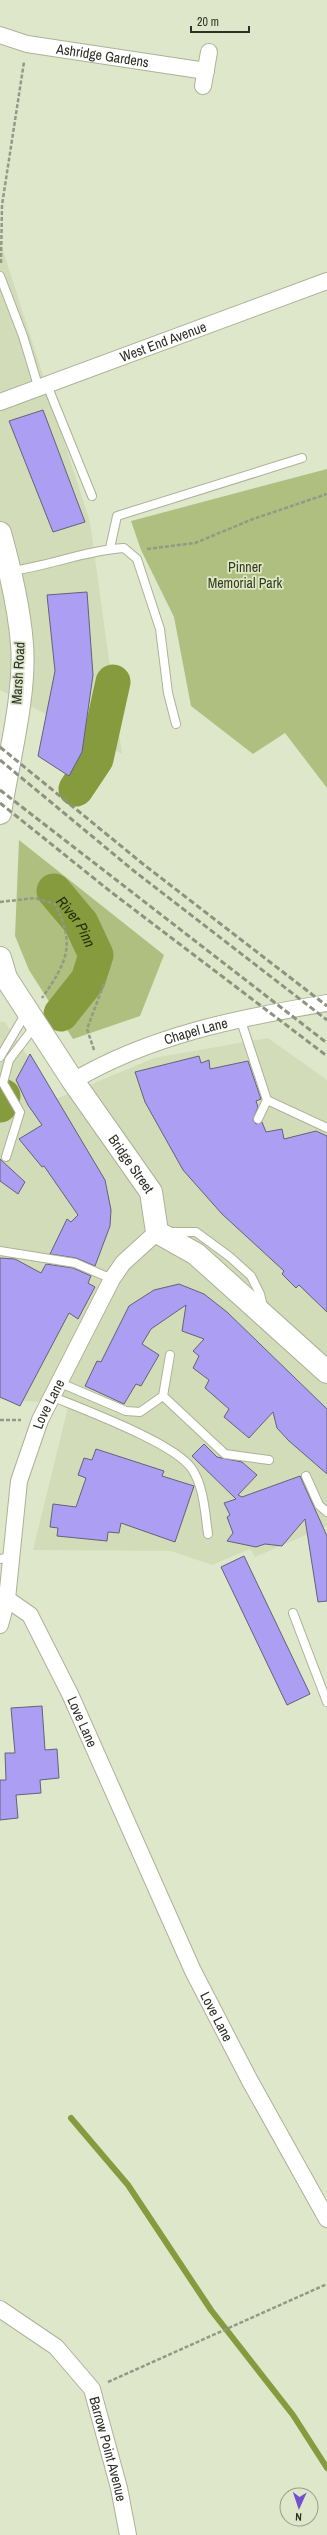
<svg xmlns="http://www.w3.org/2000/svg" width="327" height="2535" viewBox="0 0 327 2535" font-family="'Archivo Narrow',sans-serif">
<style>
.built{fill:#d3dcb9}
.green{fill:#afbf80}
.lines{fill:none;stroke-linecap:round;stroke-linejoin:round}
.stream{stroke:#869a3e;stroke-width:6}
.river{stroke:#869a3e;stroke-width:35}
.building{fill:#ab9ef3;stroke:#646179}
.lane-casing{stroke:#abb297;stroke-width:10}
.street-casing{stroke:#abb297;stroke-width:18}
.secondary-casing{stroke:#abb297;stroke-width:24}
.path{stroke:#939984;stroke-width:2.5;stroke-dasharray:4 2;stroke-linecap:butt}
.lane{stroke:#fff;stroke-width:8}
.street{stroke:#fff;stroke-width:16}
.secondary{stroke:#fff;stroke-width:22}
.rail{stroke:#8e937f;stroke-width:3;stroke-dasharray:6 3;stroke-linecap:butt}
.labels{text-anchor:middle;dominant-baseline:central;stroke-width:3.5;stroke-linejoin:round;paint-order:stroke}
.street-label{font-size:14px;fill:#2d3025;stroke:#dfe7cb}
.park-label{font-size:14px;fill:#333b14;stroke:#dfe7cb}
.water-label{font-size:15px;font-style:italic;fill:#252d05;stroke:#dfe7cb}
</style>
<rect width="100%" height="100%" fill="#dfe7cb"/>
<path class="built" d="M0,241L90,522L122,754L0,690Z
M0,1022H5L56,1099L154,1058L268,1038L327,1080V1526L255,1557L250,1549L212,1565L171,1551L33,1550L69,1403L0,1400Z"/>
<path class="green" d="M327,469V788L285,733L253,754L191,706L174,617L141,550L131,521Z
M19,840L164,955L140,1016L73,1039L29,970L15,936Z"/>
<g class="lines">
<path class="stream" d="M71,2118L128,2185L211,2310L293,2415L327,2468"/>
<g class="river">
<path d="M76,789L96,759L113,682"/>
<path id="s1" d="M54,891L81,923L96,955L88,980L61,1014"/>
<path d="M0,1105L3,1096"/>
</g>
</g>
<path class="building" d="M43,410L85,522L53,532L9,421Z
M87,592L93,675L82,752L69,776L38,756L55,671L47,595Z
M30,1054L105,1180L111,1210L110,1226L95,1266L76,1258L50,1254L67,1219L71,1222L78,1215L44,1166L42,1167L19,1139L42,1125L28,1105L16,1080Z
M199,1056L201,1063L209,1060L210,1069L248,1061L261,1099L256,1101L258,1107L253,1120L256,1124L262,1122L266,1132L282,1129L284,1139L316,1131L327,1136V1312L299,1285L296,1288L282,1274L284,1271L222,1214L183,1170L145,1102L135,1072Z
M0,1159L25,1182L18,1194L0,1181Z
M0,1258L15,1259L41,1273L46,1264L73,1268L91,1276L88,1283L95,1287L78,1319L69,1313L20,1406L0,1397Z
M179,1284L204,1294L227,1312L327,1409V1474L289,1441L277,1428L273,1412L249,1438L224,1417L229,1409L205,1388L209,1380L193,1368L199,1356L193,1351L204,1339L182,1331L186,1305L151,1329L142,1344L159,1355L141,1386L136,1384L124,1404L85,1386L97,1361L101,1362L129,1306L154,1290Z
M204,1444L217,1457L242,1462L257,1475L238,1495L242,1497L300,1476L327,1536V1601L318,1602L305,1519L282,1546L265,1544L256,1547L227,1541L233,1533L227,1517L230,1515L224,1503L236,1499L192,1456Z
M96,1449L164,1471L162,1476L194,1486L175,1542L121,1523L119,1533L108,1532L107,1541L57,1536L58,1528L50,1527L53,1504L76,1507L86,1478L78,1475L84,1458L92,1460Z
M244,1556L310,1694L287,1705L221,1567Z
M42,1706L45,1750L57,1749L59,1778L40,1780L41,1793L16,1795L18,1818L0,1820V1780H6L5,1753H15L11,1708Z"/>
<g class="lines">
<g class="lane-casing">
<path id="lane" d="M0,276L23,336L39,389
M47,385L92,496
M110,548L117,516L302,458
M11,571C49,566 87,550 124,548L137,559L160,629L168,693L176,724
M240,1018L267,1100L327,1128
M0,1057L26,1013
M258,1119L267,1100
M6,1157L20,1112L3,1083L9,1060L35,1026
M169,1232H196L230,1257L251,1276L260,1294L263,1307
M0,1251L75,1263L112,1279
M58,1382L126,1411L140,1412L163,1396L170,1355
M51,1396C82,1409 175,1443 192,1469C204,1487 205,1513 208,1534
M163,1396L225,1454L269,1460
M306,1476L319,1505L327,1512
M0,1559L11,1557
M293,1613L327,1702"/>
</g>
<g class="street-casing">
<g id="street">
<path id="s2" d="M0,35L27,44L206,71"/>
<path d="M203,86L209,52"/>
<path id="s3" d="M0,402L327,281"/>
<path id="s4" d="M73,1081C151,1035 238,1018 327,1003"/>
<path id="s5" d="M7,1599L30,1615L70,1694L193,1971L250,2081L327,2219"/>
<path id="s6" d="M0,1625L7,1599L19,1481L40,1420L112,1279L123,1263L157,1232"/>
<path id="s7" d="M0,2309L56,2347L92,2389L119,2488L128,2535"/>
</g>
</g>
<g class="secondary-casing">
<g id="secondary">
<path d="M0,533C10,569 19,606 22,644C26,695 8,761 0,813"/>
<path id="s8" d="M0,958L6,978L73,1081L151,1192L157,1232L196,1254L327,1372"/>
</g>
</g>
<path class="path" d="M1,263L2,205L24,62
M147,549L195,543L253,519L327,494
M0,902L35,898L55,904C76,945 67,962 42,998
M94,1050L87,1029L105,981
M0,1420H21
M108,2382L327,2284"/>
<use href="#lane" class="lane"/>
<use href="#street" class="street"/>
<use href="#secondary" class="secondary"/>
<path class="rail" d="M0,747L143,864L327,1006
M0,760L134,871L327,1020
M0,790L327,1043
M0,803L111,892L327,1056"/>
</g>
<g class="labels">
<g class="street-label">
<text stroke="none"><textPath href="#s2" startOffset="105">Ashridge Gardens</textPath></text>
<text stroke="none"><textPath href="#s3" startOffset="174">West End Avenue</textPath></text>
<text transform="translate(18 673) rotate(-87)">Marsh Road</text>
<text stroke="none"><textPath href="#s4" startOffset="133">Chapel Lane</textPath></text>
<text stroke="none"><textPath href="#s8" startOffset="245">Bridge Street</textPath></text>
<text stroke="none"><textPath href="#s6" startOffset="228">Love Lane</textPath></text>
<text stroke="none"><textPath href="#s5" startOffset="147">Love Lane</textPath></text>
<text stroke="none"><textPath href="#s5" startOffset="471">Love Lane</textPath></text>
<text stroke="none"><textPath href="#s7" startOffset="185">Barrow Point Avenue</textPath></text>
</g>
<g class="park-label">
<text x="245" y="567">Pinner<tspan x="245" dy="16">Memorial Park</tspan></text>
</g>
<g class="water-label">
<text stroke="none"><textPath href="#s1" startOffset="38">River Pinn</textPath></text>
</g>
</g>
<g transform="translate(299 2507) rotate(183)"><circle r="19" fill="#dfe7cb" stroke="#989e89"/>
<path d="M0-3L7 15L0 10L-7 15Z" fill="#7052cc"/>
<text y="-6" font-size="11" font-weight="bold" text-anchor="middle" fill="#2d3025">N</text>
</g>
<path d="M191 26v6h58v-6" fill="none" stroke="#2d3025" stroke-width="2"/>
<text x="197" y="26" font-size="12" fill="#2d3025" stroke="#dfe7cb" stroke-width="3" paint-order="stroke">20 m</text>
</svg>
